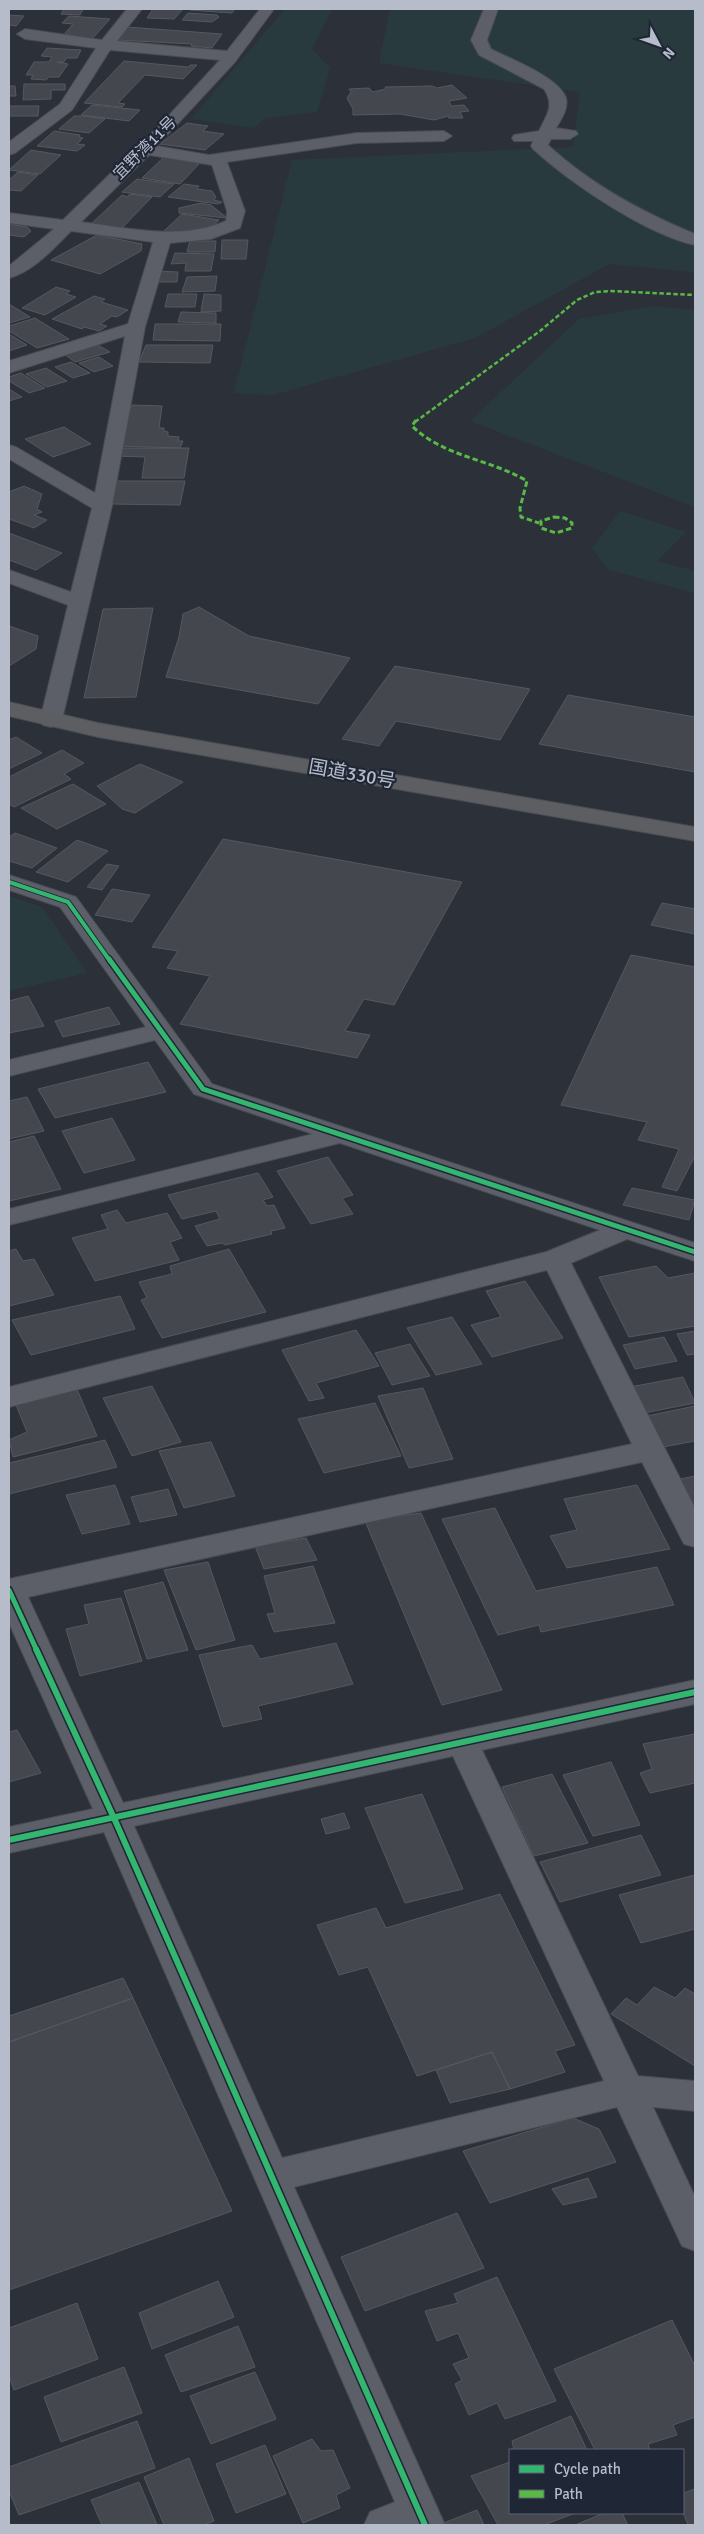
<svg xmlns="http://www.w3.org/2000/svg" width="704" height="2534" viewBox="0 0 704 2534" font-family="Signika,'Noto Sans JP',sans-serif">
<style>
.green{fill:#293a3f}
.building{fill:#44474e;stroke:#545861}
.lines{fill:none;stroke-linecap:round;stroke-linejoin:round}
.minor-casing{stroke:#484b52;stroke-width:2}
.highway-casing{stroke:#494c55;stroke-width:2}
.minor{fill:#5c5f67;fill-rule:evenodd}
.highway{fill:#5c5e61;fill-rule:evenodd}
.quiet-far1{stroke:#58b947;stroke-width:2.5;stroke-dasharray:4.5 2.5;stroke-linecap:butt}
.quiet{stroke:#58b947;stroke-width:3;stroke-dasharray:5.5 3;stroke-linecap:butt}
.cycleway-far2-casing{stroke:#1f2635;stroke-width:6}
.cycleway-far1-casing{stroke:#1f2635;stroke-width:8}
.cycleway-casing{stroke:#1f2635;stroke-width:9}
.cycleway-far2{stroke:#33b770;stroke-width:4}
.cycleway-far1{stroke:#33b770;stroke-width:5}
.cycleway{stroke:#33b770;stroke-width:6}
.labels{text-anchor:middle;dominant-baseline:central;stroke-width:4.5;stroke-linejoin:round;paint-order:stroke}
.far-street-label{font-size:16px;fill:#b7bcca;stroke:#1f2635}
.street-label{font-size:19px;fill:#b7bcca;stroke:#1f2635}
</style>
<rect width="100%" height="100%" fill="#2c3039"/>
<path class="green" d="M285,9H332L312,49L330,68L317,112L266,118L253,128L191,119Z
M390,9H695V272L609,264L475,338L273,395L234,393L292,160L573,147L580,92L379,63Z
M653,306L695,310V507L470,421L579,319Z
M620,511L686,532L657,561L695,571V593L609,570L592,549Z
M9,896L42,907L87,973L9,991Z"/>
<path class="building" d="M64,9H83L80,15L61,14Z
M153,9H183L174,19L147,18Z
M192,9H235L232,13L190,10Z
M188,13L217,15L219,17L212,22L182,20Z
M9,15L24,16L16,26L9,25Z
M69,16L110,19L92,39L62,37L73,24L62,23Z
M127,27L222,34L212,48L191,46L192,44L117,40Z
M47,48L81,50L77,58H66L64,62H57L68,64L59,77H49L46,80L31,79L33,75H26L34,62H49L52,57L41,56Z
M124,61L188,67L190,65H197L183,79L145,75L118,103L125,104L122,107L84,103Z
M24,84H65V90H51V99L23,100Z
M452,85L467,98L449,101L451,106L464,105L469,111L460,112L463,118H449L448,116L434,120L400,114L353,115V109L347,98L351,92L349,89L369,88L373,92L386,89L385,87L432,86L437,88Z
M9,86H15L16,96H9Z
M92,105L140,110L129,121L81,115Z
M9,106H39L38,116H9Z
M74,116H85L105,119L89,133L59,129Z
M187,123L208,126L203,131L224,134L205,150L160,144Z
M54,131L80,135L79,137L83,138L77,144L85,145L77,151L37,146Z
M31,150L61,155L40,174L9,170Z
M165,156L202,161L180,184L142,178Z
M18,172L38,175L21,191L9,190V180Z
M137,179L174,184L160,197L122,192Z
M184,184L199,186L197,189L212,191L216,197L214,200L222,202L218,204L168,197Z
M130,194L152,197L122,228L91,224L122,195L127,197Z
M201,203L211,205L227,218L179,213V208Z
M182,214L219,220L212,226L175,233L164,231Z
M9,224L27,227L31,231L24,237L9,235Z
M97,235L142,244L141,251L100,274L51,260Z
M222,240H248L246,259H221Z
M190,241H216L215,252H187Z
M175,253L214,254L211,271H185L186,263L171,264Z
M157,271L178,272L177,282H156Z
M217,276L215,291L182,292L187,277Z
M56,287L70,291L66,294L76,297L45,315L22,308Z
M168,294H197L195,307H165Z
M204,294L221,295V311L201,312Z
M94,296L105,299L101,302L128,310L117,317L112,316L100,324L107,326L99,331L84,327L82,329L52,319Z
M9,304L30,317L9,323Z
M181,312L216,313V323L178,322Z
M35,318L69,339L37,348L9,331V326Z
M155,324H221L220,341L153,340Z
M9,334L27,345L9,351Z
M96,344L110,352L75,362L64,354Z
M146,345H213L210,363L139,362Z
M99,357L113,366L94,372L79,363Z
M71,362L90,373L73,378L55,367Z
M46,368L67,381L47,387L26,374Z
M21,373L45,388L29,393L9,381V377Z
M9,389L22,397L9,401Z
M132,405L162,406L159,428H164V431L168,432V436L179,437L178,441H183L180,448L119,446Z
M64,427L91,444L53,457L25,439Z
M119,448H189L184,478H142L145,457L116,456Z
M115,481H185L180,505L110,504Z
M24,486L42,494L37,509L42,512L34,515L47,520L34,528L9,519V492Z
M9,533L62,553L36,570L9,560Z
M199,607L249,636L350,658L318,704L166,677L179,637L183,614Z
M153,608L136,697L84,698L103,609Z
M9,626L38,636L36,649L9,666Z
M395,666L530,689L500,740L396,721L379,746L342,739Z
M568,695L695,717V772L539,744Z
M16,737L42,753L9,769V740Z
M62,750L84,763L64,774L71,779L14,807L9,804V777Z
M140,764L183,782L135,813L122,809L97,786Z
M73,784L106,804L57,829L21,808Z
M15,833L57,848L32,868L9,861V837Z
M223,839L462,882L394,1005L364,999L345,1031L370,1035L357,1058L180,1024L210,976L167,968L178,951L152,947Z
M77,840L108,851L68,882L36,872Z
M107,864L119,866L102,890L87,887Z
M112,889L150,895L132,922L95,915Z
M662,903L695,909V934L651,925Z
M631,955L695,967V1156L677,1191L662,1187L679,1149L638,1140L647,1122L561,1105Z
M28,996L44,1026L9,1033V1001Z
M109,1007L120,1024L63,1037L55,1021Z
M148,1062L166,1092L55,1118L38,1089Z
M27,1097L44,1131L9,1139V1101Z
M112,1118L135,1160L84,1173L62,1131Z
M34,1136L61,1189L9,1201V1142Z
M328,1157L353,1195L342,1198L353,1214L311,1224L277,1171Z
M258,1173L273,1197L263,1200L267,1206L274,1205L285,1228L271,1231L272,1234L225,1245L222,1243L207,1246L195,1226L220,1219L216,1211L182,1219L168,1195Z
M632,1188L695,1200L689,1220L623,1205Z
M117,1210L126,1223L167,1213L182,1238L170,1242L179,1260L95,1281L72,1238L108,1229L101,1215Z
M16,1249L23,1261L34,1259L54,1295L9,1306V1251Z
M229,1249L266,1312L162,1338L141,1300L147,1298L139,1282L172,1274L170,1266Z
M656,1266L668,1278L695,1273V1326L629,1337L599,1277Z
M525,1281L563,1338L492,1357L471,1325L501,1317L486,1291Z
M120,1296L135,1329L31,1355L12,1320Z
M452,1317L482,1364L436,1375L407,1328Z
M356,1330L379,1366L316,1383L324,1398L309,1401L282,1350Z
M695,1331V1354L687,1355L677,1334Z
M664,1337L677,1361L635,1369L623,1345Z
M410,1344L430,1376L392,1385L375,1353Z
M683,1377L695,1403L644,1413L630,1387Z
M152,1386L181,1442L132,1456L103,1398Z
M76,1387L97,1436L13,1457L9,1440L27,1432L16,1405Z
M423,1388L453,1459L409,1468L378,1396Z
M375,1403L401,1456L324,1473L298,1419Z
M695,1406V1441L663,1447L647,1416Z
M105,1440L117,1467L9,1494V1463Z
M211,1442L235,1496L184,1508L159,1451Z
M695,1476V1520L675,1480Z
M115,1485L130,1524L82,1534L66,1495Z
M637,1485L670,1549L567,1568L550,1536L577,1530L564,1499Z
M168,1489L177,1515L140,1522L131,1497Z
M495,1508L536,1591L657,1567L674,1605L541,1632L539,1625L498,1635L442,1519Z
M421,1513L502,1690L442,1705L365,1521Z
M306,1538L317,1560L264,1569L255,1546Z
M208,1562L235,1640L196,1650L164,1570Z
M313,1566L335,1623L274,1632L267,1614L275,1613L264,1576Z
M163,1582L188,1650L147,1659L124,1591Z
M121,1598L142,1661L80,1676L66,1629L89,1624L84,1605Z
M336,1643L353,1684L258,1706L262,1719L223,1727L199,1655L252,1645L260,1659Z
M17,1730L41,1773L9,1782V1732Z
M695,1734V1783L650,1793L640,1773L652,1769L643,1744Z
M611,1762L640,1825L593,1836L563,1775Z
M552,1774L588,1843L534,1856L502,1787Z
M422,1794L463,1889L405,1903L365,1808Z
M344,1813L350,1828L326,1834L321,1819Z
M641,1835L661,1875L560,1902L540,1862Z
M695,1875V1929L641,1943L619,1895Z
M500,1894L575,2045L555,2051L565,2072L510,2089L492,2052L417,2076L368,1967L339,1975L317,1925L376,1908L386,1928Z
M123,1978L133,1998L9,2042V2016Z
M654,1987L675,1998L685,1988L695,1994V2066L611,2014L626,1998L637,2005Z
M133,1998L232,2211L9,2290V2042Z
M492,2052L510,2089L450,2103L436,2070Z
M573,2118L599,2129L616,2162L490,2203L463,2151Z
M588,2178L597,2197L563,2205L552,2189Z
M457,2213L484,2268L365,2311L341,2257Z
M497,2277L556,2401L505,2419L497,2403L469,2415L455,2384L462,2380L453,2364L469,2358L458,2333L437,2341L425,2311L458,2303L454,2294Z
M218,2281L234,2317L152,2349L139,2313Z
M77,2303L98,2359L14,2390L9,2376V2328Z
M672,2320L695,2366V2417L673,2425L677,2435L648,2444L650,2450H595L554,2369Z
M238,2326L255,2367L181,2392L165,2355Z
M124,2367L142,2413L61,2442L44,2397Z
M255,2372L276,2419L211,2444L190,2396Z
M571,2416L587,2450H514L512,2441Z
M137,2421L155,2468L19,2515L9,2491V2467Z
M312,2439L321,2451L333,2450L350,2488L336,2495L340,2508L303,2523L273,2456Z
M265,2445L286,2494L236,2513L216,2464Z
M189,2458L214,2521L204,2525H164L144,2477Z
M510,2462V2513H575L544,2525H498L471,2476Z
M139,2482L157,2525H102L91,2500Z
M695,2489V2525H688L683,2512V2493Z
M477,2510L484,2525L441,2524Z
M604,2513H622L628,2525H575Z"/>
<g class="lines">
<g class="minor-casing">
<path id="minor" d="M127,9H142L117,41L227,51L260,9H274L235,62L157,146L209,155L357,133L444,131L452,136L444,141L357,143L227,162L245,211L240,228L211,239L170,243L145,327L112,506L62,720L59,725L51,727L43,725L40,720L68,605L9,583V570L71,592L92,508L9,459V445L16,447L95,493L125,336L9,373V361L128,324L153,242L71,231C54,248 33,272 9,278V266L54,229L9,223V213L63,220L161,124L220,60L110,50L72,110L15,153L9,155V142L60,104L96,48L25,39L17,34L25,29L102,40ZM149,155L212,165L227,211L226,221C180,241 129,228 81,222Z
M484,9H498L487,40L491,49C510,59 559,77 566,98C569,108 561,120 556,128L576,131L578,134L570,139H551L548,145C590,184 642,212 695,234V245C647,235 570,183 533,149L531,146L533,141H514L512,138L514,135L539,131C547,114 555,106 544,89L479,55L471,40Z
M9,875L76,897L212,1084L695,1243V1261L627,1239L571,1263L695,1508V1547L684,1544L642,1462L28,1597L123,1803L695,1680V1704L482,1750L638,2076L695,2081V2111L653,2107L695,2197V2251L682,2246L617,2107L294,2187L445,2525H364L370,2512L395,2502L104,1832L9,1853V1827L93,1809L9,1623V1579L632,1444L547,1270L9,1407V1387L546,1252L600,1230L340,1143L9,1225V1209L313,1134L194,1094L155,1040L9,1076V1060L146,1027L60,907L9,890ZM453,1756L604,2081L282,2158L134,1826Z"/>
</g>
<g class="highway-casing">
<path id="highway" d="M9,702L98,723L695,827V841L98,737L9,716Z"/>
</g>
<use href="#minor" class="minor"/>
<use href="#highway" class="highway"/>
<path class="quiet-far1" d="M415,422L540,331L577,300L595,292L611,291L695,295"/>
<path class="quiet" d="M416,420L412,426C444,457 490,459 527,481L520,508L521,517L539,523
M554,517L565,518L572,523V528L556,533L541,528V521Z"/>
<g class="cycleway-far2-casing">
<path id="cycleway-far2" d="M9,882L68,902L110,961"/>
</g>
<g class="cycleway-far1-casing">
<path id="cycleway-far1" d="M109,959L203,1089L695,1252
M9,1590L37,1651"/>
</g>
<g class="cycleway-casing">
<path id="cycleway" d="M36,1649L114,1818L425,2525
M9,1840L695,1692"/>
</g>
<use href="#cycleway-far2" class="cycleway-far2"/>
<use href="#cycleway-far1" class="cycleway-far1"/>
<use href="#cycleway" class="cycleway"/>
</g>
<g class="labels">
<g class="far-street-label">
<text transform="translate(145 148) rotate(-45)">宜野湾11号</text>
</g>
<g class="street-label">
<text transform="translate(352 774) rotate(10)">国道330号</text>
</g>
</g>
<rect width="704" height="2534" fill="none" stroke="#b7bcca" stroke-width="20"/>
<rect x="509" y="2449" width="175" height="65" fill="#1f2635" stroke="#5c6271"/>
<rect x="519" y="2465" width="25" height="8" fill="#33b770" stroke="#5c6271"/>
<text x="554" y="2474" font-size="15" fill="#b7bcca">Cycle path</text>
<rect x="519" y="2490" width="25" height="8" fill="#58b947" stroke="#5c6271"/>
<text x="554" y="2499" font-size="15" fill="#b7bcca">Path</text>
<g transform="translate(659 45) rotate(131)" stroke="#1f2635" stroke-width="4" paint-order="stroke">
<path d="M0-4L9 19L0 12L-9 19Z" fill="#b7bcca"/>
<text y="-8" font-size="14" font-weight="bold" text-anchor="middle" fill="#b7bcca">N</text>
</g>
</svg>
